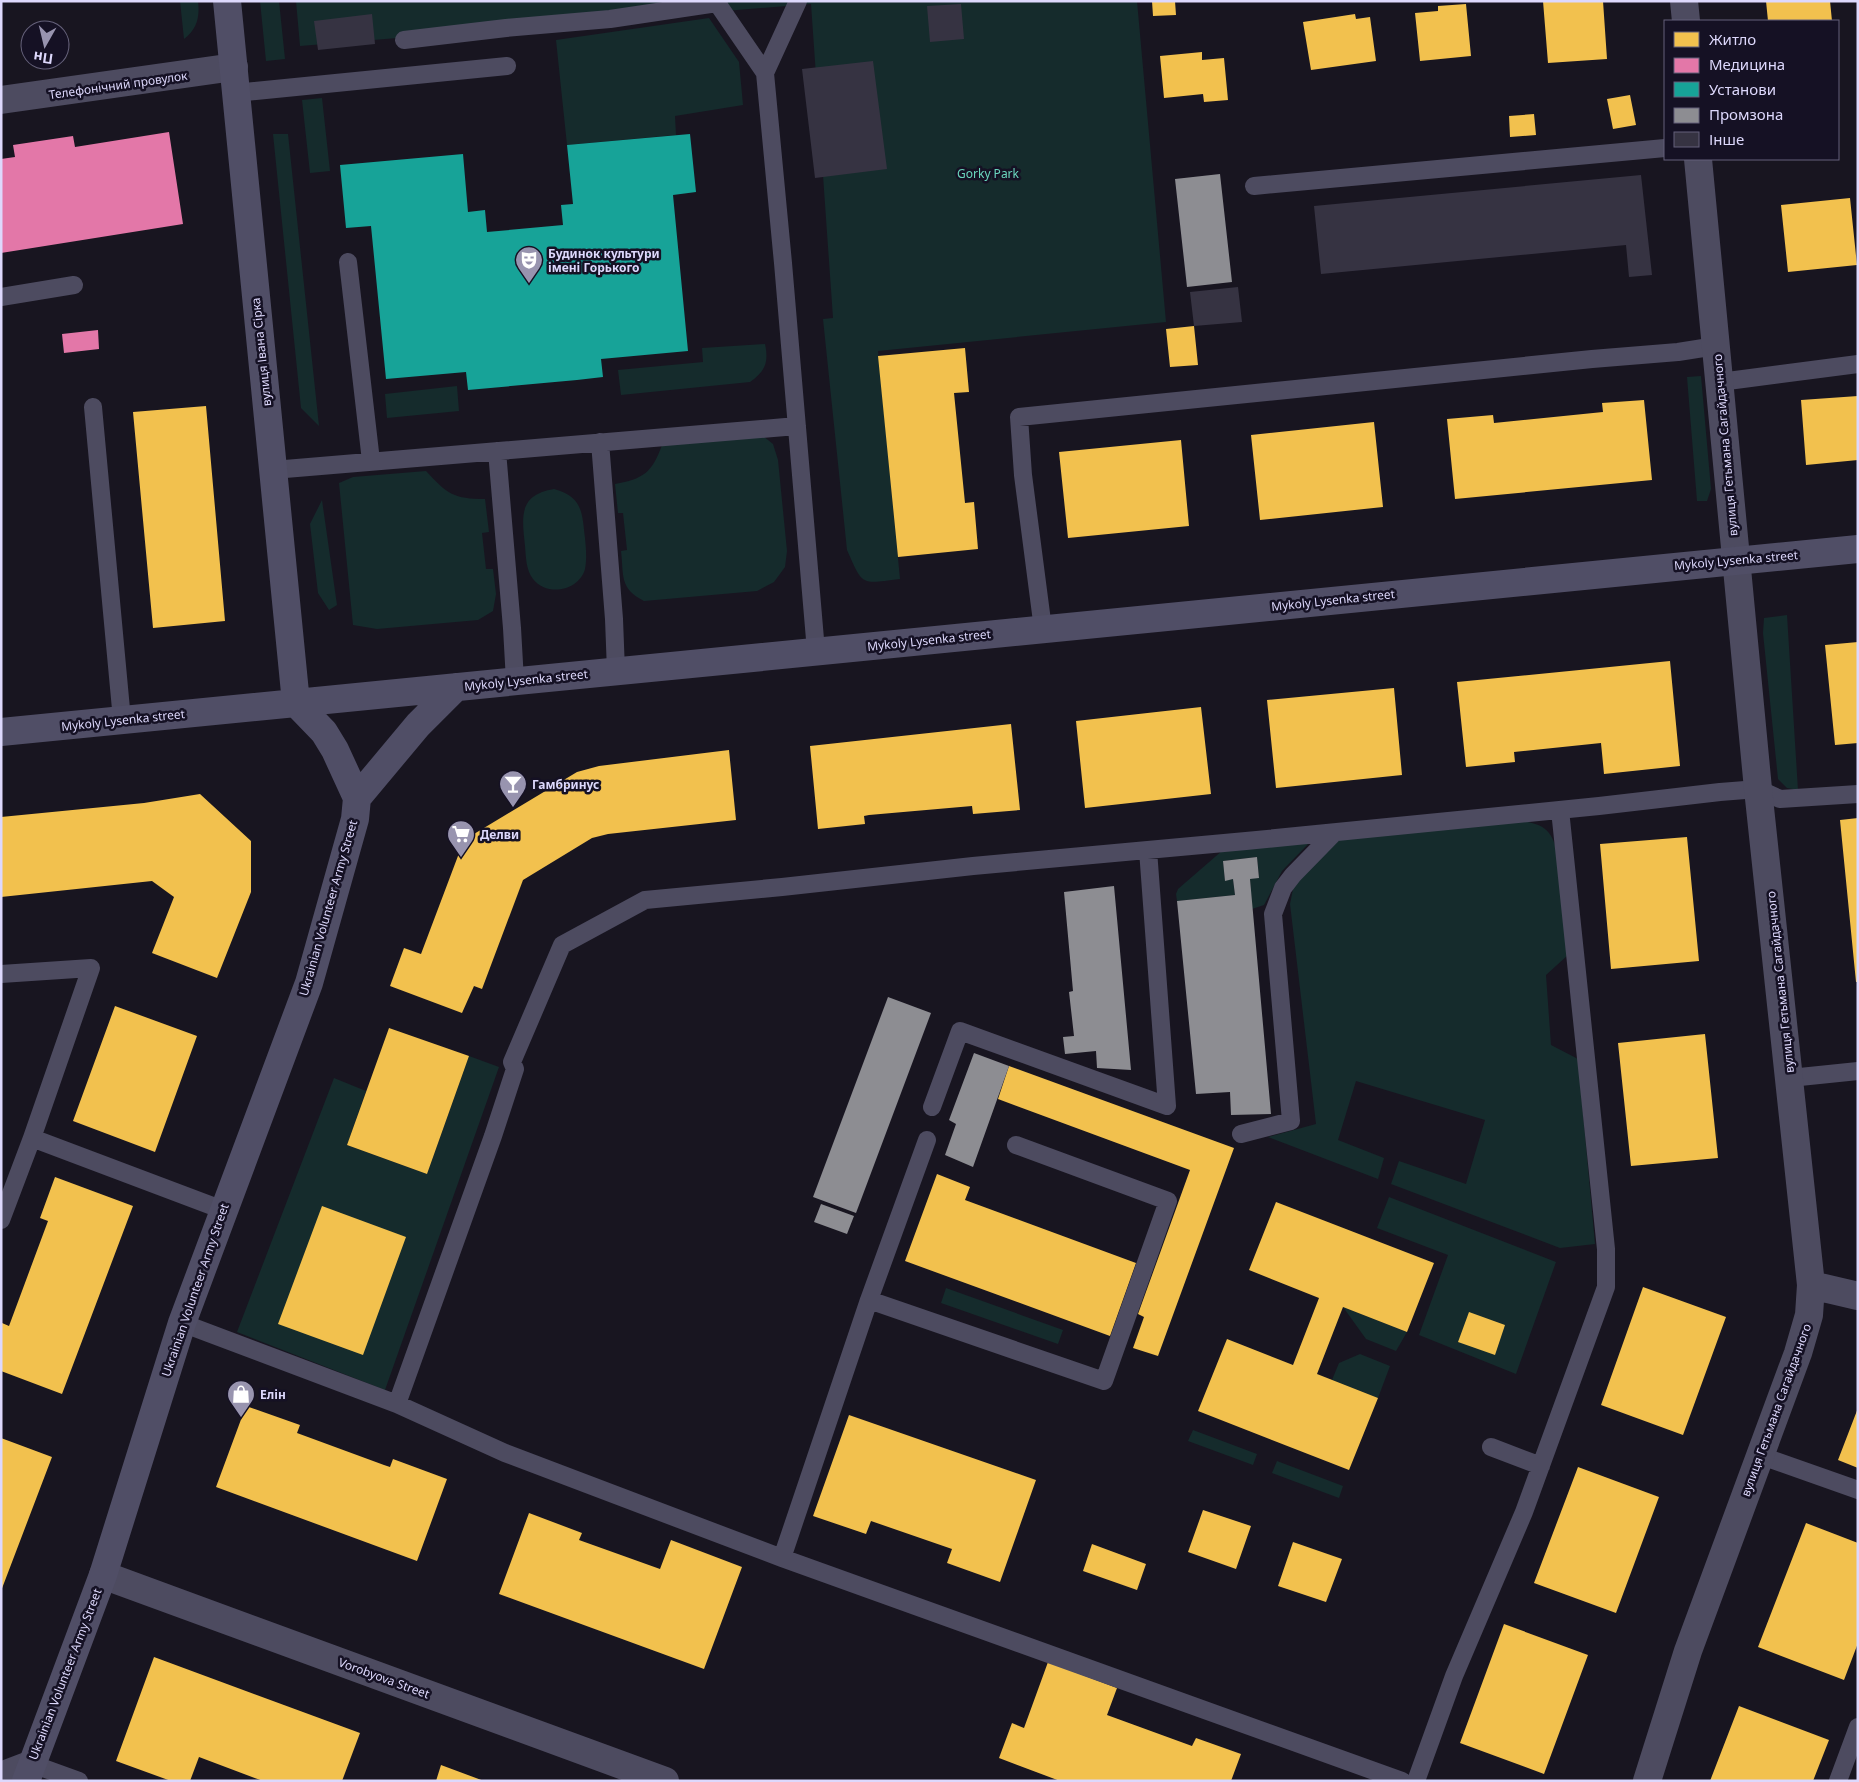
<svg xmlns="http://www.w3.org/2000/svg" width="1859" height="1782" viewBox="0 0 1859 1782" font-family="'Noto Sans',sans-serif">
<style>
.green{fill:#152b2c}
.homes{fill:#f2c14e}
.health{fill:#e377a8}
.public{fill:#17a398}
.industry{fill:#8d8d92}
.building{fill:#363342}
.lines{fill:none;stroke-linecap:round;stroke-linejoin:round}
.lane{stroke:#4d4b60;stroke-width:18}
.street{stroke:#4d4b60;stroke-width:28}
.secondary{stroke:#504e66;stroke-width:28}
.labels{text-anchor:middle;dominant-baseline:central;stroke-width:5;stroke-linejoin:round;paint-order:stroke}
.street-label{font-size:12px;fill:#ddd8fc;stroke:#151124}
.park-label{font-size:12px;fill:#6ad6be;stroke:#151124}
.poi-label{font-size:12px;font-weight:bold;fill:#ddd8fc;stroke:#151124;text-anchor:start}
</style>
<rect width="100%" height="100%" fill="#181520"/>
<path class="green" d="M180,1H198C200,17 197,29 184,39Z
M260,1H279L285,59L266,61Z
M296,1H1137L1166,322L878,351L900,579C860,584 863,586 847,550L823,319L833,318L811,4L300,46Z
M709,18L739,62L743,105L675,116L676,135L567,145L556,40Z
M322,98L330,171L310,173L302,100Z
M273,134H288L319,426L301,408Z
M765,344C769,363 765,371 750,382L621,395L618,370L703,362L702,348Z
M1701,376L1711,489L1707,501H1697L1687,377Z
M457,386L459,411L387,418L385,394Z
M763,436L773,444L778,460L787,551L785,567L774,582L757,591L644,601C619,588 624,576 621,551L627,550L623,513H618L615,484C643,479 652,473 662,445Z
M426,471C447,494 454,499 485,499L489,532L482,533L486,569H493L496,594L493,611L478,620L377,629L353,625L339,483L353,477Z
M554,489C583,497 582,513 585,538C586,549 587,558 585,569C579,591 547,597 533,579C526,570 526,558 525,546C522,517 518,495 554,489Z
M322,500L337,605L329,610L318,593L310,524Z
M1787,615L1798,790L1787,788L1778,779L1763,633L1764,618Z
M1522,821C1547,825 1552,832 1558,855L1568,955L1546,975L1551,1045L1578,1059L1595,1244L1560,1248L1391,1184L1399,1161L1466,1184L1485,1120L1356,1081L1338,1140L1384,1158L1378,1179L1268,1137L1316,1124L1290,904L1293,889L1300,877L1339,840Z
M1310,842L1282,871L1264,905L1252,909L1250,879L1259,877L1257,857L1223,861L1225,880L1233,879L1235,895L1177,901L1176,894L1178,889L1223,850Z
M469,1056L499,1067L385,1390L237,1332L334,1078L366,1091L347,1145L427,1174Z
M1389,1197L1556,1262L1516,1374L1419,1335L1448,1255L1377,1228Z
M946,1288L1063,1330L1058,1344L941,1303Z
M1343,1307L1407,1332L1396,1351L1366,1339Z
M1360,1354L1390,1366L1378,1398L1332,1380L1339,1363Z
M1193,1430L1257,1454L1253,1465L1188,1441Z
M1277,1461L1343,1486L1339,1498L1272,1473Z"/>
<path class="homes" d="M1152,1H1175L1176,15L1153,16Z
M1543,1H1603L1607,59L1548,63Z
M1766,1H1830L1832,21H1768Z
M1466,4L1471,56L1420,61L1415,13L1438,11V6Z
M1355,14L1356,19L1370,17L1376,61L1311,70L1303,22Z
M1202,52V60L1224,58L1228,100L1204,102L1203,94L1164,98L1160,56Z
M1630,95L1636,125L1613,129L1607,99Z
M1534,114L1536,135L1510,137L1509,116Z
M1850,198L1857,265L1788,272L1781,205Z
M1194,326L1198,365L1170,367L1166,329Z
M965,348L969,392L954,393L965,503L974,502L978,549L898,557L878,356Z
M1858,396V460L1806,465L1801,400Z
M1644,400L1652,480L1455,499L1447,419L1493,415L1494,423L1603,412L1602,403Z
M206,406L225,621L153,628L133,412Z
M1374,422L1383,507L1260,520L1251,435Z
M1181,440L1189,526L1068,538L1059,452Z
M1858,642V743L1835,745L1825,645Z
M1670,661L1680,766L1604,774L1601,743L1514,752L1515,762L1466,767L1457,682Z
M1394,688L1402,775L1276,788L1267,700Z
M1201,707L1211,794L1085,808L1076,721Z
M1011,724L1020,810L973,814L972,806L869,815L864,816L865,824L818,829L810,746Z
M729,750L736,820L608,834L592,838L523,880L482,989L474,986L462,1013L390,986L404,948L421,954L464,840L577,772L599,766Z
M200,794L251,841V892L217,978L152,953L174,897L152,881L1,897V817L144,803Z
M1858,818V982H1856L1840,820Z
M1687,837L1699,961L1611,969L1600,844Z
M115,1006L197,1036L155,1152L73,1121Z
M389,1028L469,1056L427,1174L347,1145Z
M1705,1034L1718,1158L1631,1166L1618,1043Z
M1009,1066L1234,1148L1158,1356L1133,1348L1144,1317L1138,1314L1190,1170L998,1099Z
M937,1174L970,1187L965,1200L1136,1263L1110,1336L905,1261Z
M55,1177L133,1206L62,1394L1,1371V1325L2,1323L9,1326L48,1221L40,1218Z
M1276,1202L1434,1263L1407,1332L1343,1307L1317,1374L1378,1398L1349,1470L1198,1411L1227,1339L1293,1365L1319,1298L1249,1270Z
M322,1206L406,1237L363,1355L278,1324Z
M1643,1287L1726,1317L1683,1435L1601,1405Z
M1469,1312L1505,1325L1495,1355L1458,1342Z
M246,1406L300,1425L297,1433L384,1465L390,1467L393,1459L447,1479L417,1561L216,1487Z
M1858,1408V1468L1838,1460Z
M849,1415L1036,1480L1000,1582L947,1563L952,1549L871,1521L866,1534L813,1516Z
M1,1438L52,1457L1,1591Z
M1578,1467L1659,1497L1616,1613L1534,1583Z
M1203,1510L1251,1526L1236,1569L1188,1552Z
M529,1513L582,1533L579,1540L660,1569L671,1540L742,1567L704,1669L499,1594Z
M1806,1523L1858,1543V1643L1844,1680L1758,1647Z
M1293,1542L1342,1559L1326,1602L1278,1586Z
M1092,1544L1146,1564L1137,1590L1083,1571Z
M1504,1624L1588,1655L1544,1774L1460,1743Z
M154,1657L360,1733L342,1781H263L199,1757L190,1781H171L116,1761Z
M1048,1662L1117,1688L1107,1715L1192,1746L1196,1738L1241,1754L1231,1781H1060L999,1758L1012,1723L1024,1728Z
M1739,1706L1829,1740L1813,1781H1710Z
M441,1765L484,1781H436Z"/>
<path class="health" d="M169,132L183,224L1,253V159L15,157L13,145L73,136L75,147Z
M98,330L99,349L64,353L62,334Z"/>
<path class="public" d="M690,134L696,192L673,195L688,351L601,359L603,377L577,380L468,390L466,372L386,379L371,226L346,228L340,165L463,154L468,212L485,210L487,232L563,225L561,205L573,204L567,145Z"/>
<path class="industry" d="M1220,174L1232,282L1187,287L1175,179Z
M1257,857L1259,878L1250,879L1271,1114L1231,1115L1230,1092L1196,1094L1177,901L1235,895L1233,879L1225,881L1223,861Z
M1114,886L1131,1070L1097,1068L1096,1051L1065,1054L1063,1037L1074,1036L1069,992L1073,991L1064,892Z
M888,997L931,1013L856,1213L813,1197Z
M974,1053L1009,1066L973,1167L945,1155L956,1124L949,1120Z
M821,1204L854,1216L847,1234L814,1222Z"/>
<path class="building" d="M961,4L964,39L930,42L927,6Z
M372,14L375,44L318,50L314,21Z
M873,61L887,169L815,178L802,69Z
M1641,175L1652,275L1629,277L1626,245L1321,274L1314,206Z
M1238,287L1242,322L1194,326L1190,292Z"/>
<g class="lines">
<path class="lane" d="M719,1L717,3L765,73L783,263L816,651
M404,40L506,28L610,19L717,3
M765,73L798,1
M235,93L507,66
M1254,186L1665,148
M348,262L371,461
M1,297L74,285
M1720,382L1858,364
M93,407L122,720
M600,442L614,619L616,671
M497,451L512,628L515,681
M273,470L797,426
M1043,629L1023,475L1019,417L1592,359L1678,352L1716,346
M1,974L91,968L32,1138L1,1220
M1790,1078L1858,1071
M932,1107L960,1031L1167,1106L1148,850
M1241,1134L1291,1121L1273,914L1283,888L1293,875L1334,833
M32,1138L223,1210
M869,1300L1104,1381L1168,1201L1016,1145
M182,1323L397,1404
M1491,1447L1541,1466
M1759,1455L1858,1490
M782,1558L869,1300L927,1140
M32,1764L79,1781
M1402,1781L782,1558L505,1453L397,1404L493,1136L515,1069L512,1062L562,945L645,900L782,887L973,866L1246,841L1599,806L1720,792L1758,789L1780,799L1858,794
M1416,1781L1454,1676L1524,1512L1606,1287V1249L1560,810
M1838,1781L1858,1727"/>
<path class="street" d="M1684,1L1686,21
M1,100L234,67
M1811,1285L1858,1296
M103,1575L665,1781
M1,1776L32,1764
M1647,1781L1688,1651L1798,1353L1809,1315L1811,1285L1758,789L1698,159"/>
<path class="secondary" d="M1,732L1858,549
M357,798L418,725L456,687
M26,1781L103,1575L182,1323L309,983L355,819L357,798L335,750L324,732L296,703L227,1"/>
</g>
<defs>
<g id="theatre-pin" transform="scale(1.4375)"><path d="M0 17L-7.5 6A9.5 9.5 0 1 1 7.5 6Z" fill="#9894af" stroke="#151124"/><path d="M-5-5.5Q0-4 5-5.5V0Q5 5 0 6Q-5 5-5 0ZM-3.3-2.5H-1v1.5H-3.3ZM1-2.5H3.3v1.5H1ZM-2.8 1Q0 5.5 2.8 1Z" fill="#fff"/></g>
<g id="bar-pin" transform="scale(1.4375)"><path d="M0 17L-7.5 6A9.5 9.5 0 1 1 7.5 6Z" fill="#9894af" stroke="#151124"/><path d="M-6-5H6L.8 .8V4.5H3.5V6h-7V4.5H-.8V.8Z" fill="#fff"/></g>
<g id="supermarket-pin" transform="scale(1.4375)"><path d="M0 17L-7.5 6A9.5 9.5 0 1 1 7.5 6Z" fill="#9894af" stroke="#151124"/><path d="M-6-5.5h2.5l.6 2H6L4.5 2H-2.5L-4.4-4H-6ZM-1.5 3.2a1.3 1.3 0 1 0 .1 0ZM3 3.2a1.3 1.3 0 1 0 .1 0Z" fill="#fff"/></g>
<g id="shop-pin" transform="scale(1.4375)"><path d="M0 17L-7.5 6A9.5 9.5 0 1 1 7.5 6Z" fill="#9894af" stroke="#151124"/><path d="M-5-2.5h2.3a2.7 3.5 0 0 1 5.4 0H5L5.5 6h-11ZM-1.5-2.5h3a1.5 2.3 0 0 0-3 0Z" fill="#fff"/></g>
</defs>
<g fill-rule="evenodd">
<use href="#theatre-pin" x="529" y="260"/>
<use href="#bar-pin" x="513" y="784"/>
<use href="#supermarket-pin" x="461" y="834"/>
<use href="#shop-pin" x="241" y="1394"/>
</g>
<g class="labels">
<g class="street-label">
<text transform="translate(118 85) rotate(-8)">Телефонічний провулок</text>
<text transform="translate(261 352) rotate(-96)">вулиця Івана Сірка</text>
<text transform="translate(1725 445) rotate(-95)">вулиця Гетьмана Сагайдачного</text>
<text transform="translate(1736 560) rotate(-5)">Mykoly Lysenka street</text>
<text transform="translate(1333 600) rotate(-6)">Mykoly Lysenka street</text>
<text transform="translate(929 640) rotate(-6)">Mykoly Lysenka street</text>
<text transform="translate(526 680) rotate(-6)">Mykoly Lysenka street</text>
<text transform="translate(123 720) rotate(-6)">Mykoly Lysenka street</text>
<text transform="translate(328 908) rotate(-74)">Ukrainian Volunteer Army Street</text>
<text transform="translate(1780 982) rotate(-96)">вулиця Гетьмана Сагайдачного</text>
<text transform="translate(195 1290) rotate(-71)">Ukrainian Volunteer Army Street</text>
<text transform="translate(1776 1410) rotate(-70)">вулиця Гетьмана Сагайдачного</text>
<text transform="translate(65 1674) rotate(-69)">Ukrainian Volunteer Army Street</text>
<text transform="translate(384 1678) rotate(20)">Vorobyova Street</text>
</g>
<g class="park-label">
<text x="988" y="173">Gorky Park</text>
</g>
<g class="poi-label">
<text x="548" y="253">Будинок культури<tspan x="548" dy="14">імені Горького</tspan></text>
<text x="532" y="784">Гамбринус</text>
<text x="480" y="834">Делви</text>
<text x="260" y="1394">Елін</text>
</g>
</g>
<rect width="1859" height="1782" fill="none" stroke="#ddd8fc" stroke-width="5"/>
<rect x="1664" y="20" width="175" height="140" fill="#151124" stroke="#65617a"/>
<rect x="1674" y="32" width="25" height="15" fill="#f2c14e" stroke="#65617a"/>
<text x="1709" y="45" font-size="15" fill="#ddd8fc">Житло</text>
<rect x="1674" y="58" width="25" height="15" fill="#e377a8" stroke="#65617a"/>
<text x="1709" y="70" font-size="15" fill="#ddd8fc">Медицина</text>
<rect x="1674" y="82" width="25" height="15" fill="#17a398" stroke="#65617a"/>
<text x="1709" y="95" font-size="15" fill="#ddd8fc">Установи</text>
<rect x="1674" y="108" width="25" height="15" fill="#8d8d92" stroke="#65617a"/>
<text x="1709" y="120" font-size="15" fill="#ddd8fc">Промзона</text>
<rect x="1674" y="132" width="25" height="15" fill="#363342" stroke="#65617a"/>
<text x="1709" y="145" font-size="15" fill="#ddd8fc">Інше</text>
<g transform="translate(45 45) rotate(188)"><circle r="24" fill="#151124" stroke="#65617a"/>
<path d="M0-4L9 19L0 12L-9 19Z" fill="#9894af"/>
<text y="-8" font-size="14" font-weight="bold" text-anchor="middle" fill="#ddd8fc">Пн</text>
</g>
</svg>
